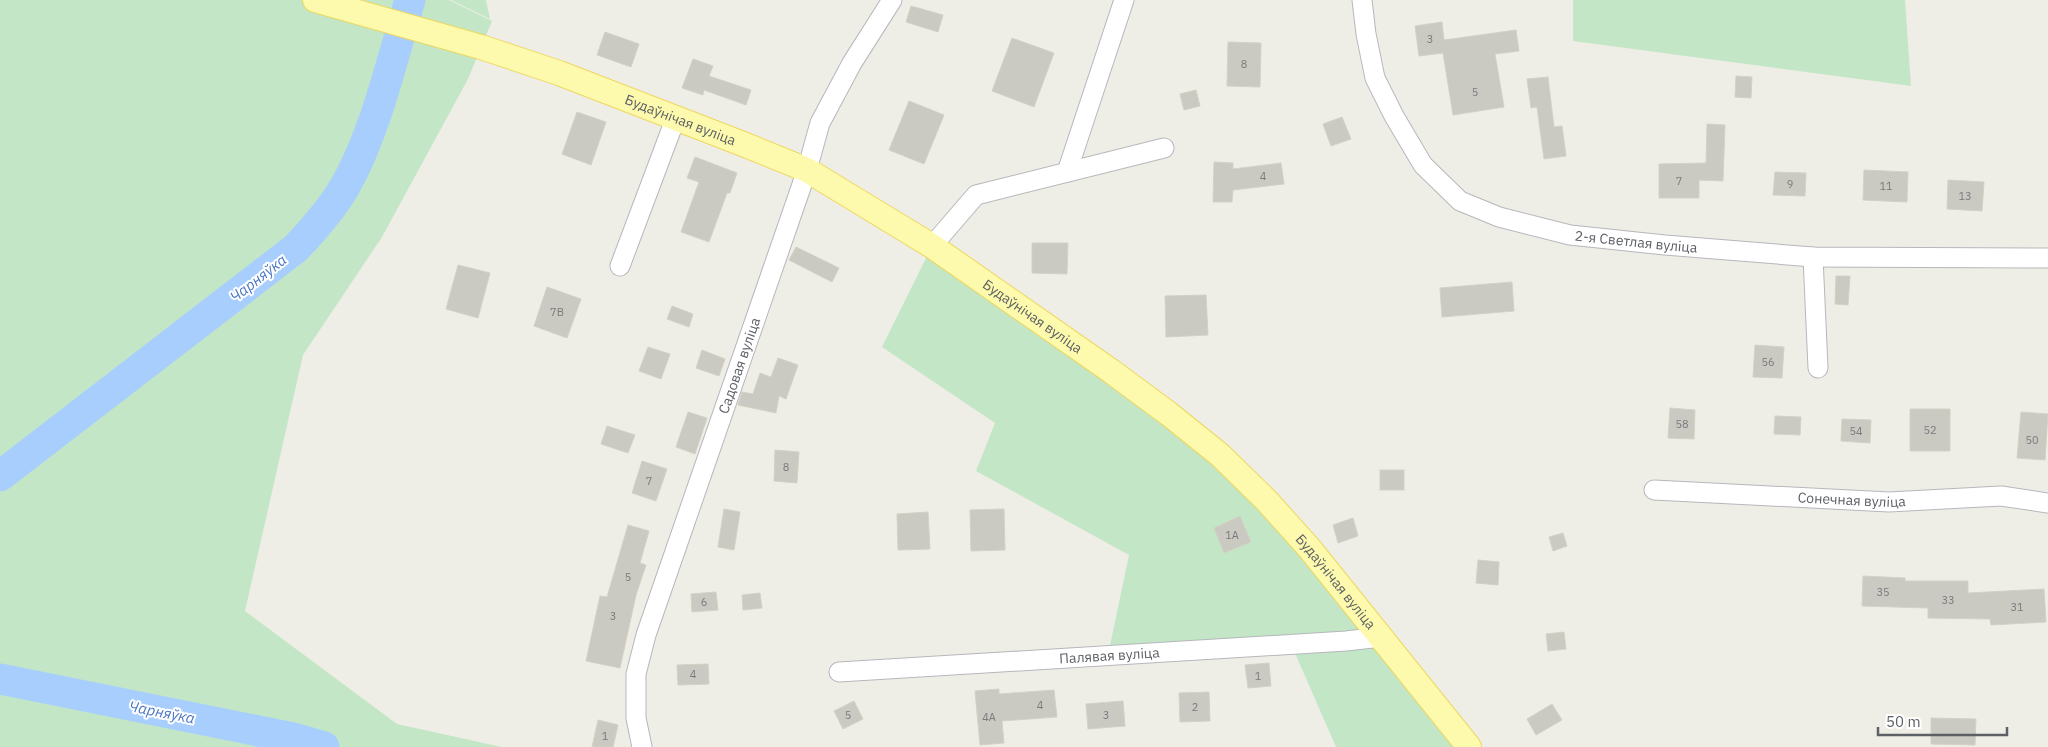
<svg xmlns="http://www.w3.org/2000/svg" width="2048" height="747" viewBox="0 0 2048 747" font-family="'IBM Plex Sans',sans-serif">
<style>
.green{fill:#c3e6c7}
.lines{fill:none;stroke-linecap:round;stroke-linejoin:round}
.river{stroke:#a8cefd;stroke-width:31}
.building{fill:#cac9c2;stroke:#d4d1c4}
.minor-casing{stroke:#b6b7bc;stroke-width:21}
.major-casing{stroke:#eed760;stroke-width:26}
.minor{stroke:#fff;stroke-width:19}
.major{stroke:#fdfaad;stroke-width:24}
.labels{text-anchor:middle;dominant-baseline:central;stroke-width:4;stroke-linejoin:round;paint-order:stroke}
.number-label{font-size:11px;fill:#787a7d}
.street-label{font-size:14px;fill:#5d6066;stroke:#fff}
.water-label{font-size:15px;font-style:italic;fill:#4a76c1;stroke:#fff}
</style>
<rect width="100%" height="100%" fill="#efeee6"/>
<path class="green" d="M0,0H449L492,21L468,79L382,237L303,355L245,611L397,724L502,747H0Z
M451,0H486L490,19Z
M1573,0H1905L1911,86L1573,41Z
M932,246L1220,455L1468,747H1336L1291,644L1108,655L1129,555L976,471L995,423L882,347Z"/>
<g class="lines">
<path class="river" d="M0,476L296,248C314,229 331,210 344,188C375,135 392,59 410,0
M0,679L293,738L324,747"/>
</g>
<path class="building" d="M911,6L943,15L938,32L906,22Z
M1442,22L1444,40L1516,30L1519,51L1495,54L1504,107L1453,115L1443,53L1419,56L1415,26Z
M605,32L639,44L631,67L597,55Z
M1012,38L1054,53L1034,107L992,91Z
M1228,42L1261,43L1260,87L1227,86Z
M693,59L713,66L709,76L751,90L746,105L704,90L703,95L682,88Z
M1736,76L1752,77L1751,98L1735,97Z
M1548,77L1554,127L1562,126L1566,156L1544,159L1537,107L1531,108L1527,79Z
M1196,90L1200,106L1184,110L1180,94Z
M909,101L944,115L924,164L889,150Z
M577,112L606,122L591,165L562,154Z
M1342,117L1351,139L1331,146L1323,124Z
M1707,124L1725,125L1723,181L1699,180V198H1659V164L1706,163Z
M695,157L737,173L730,193H727L709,242L681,232L699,182L687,178Z
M1214,162L1233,163V169L1281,163L1284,184L1233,190L1232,202H1213Z
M1864,170L1908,172L1907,202L1863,200Z
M1775,172L1806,173L1805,196L1773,195Z
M1948,180L1984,182L1982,211L1947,209Z
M1032,243H1068L1067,274L1032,273Z
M796,247L839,268L832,282L789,260Z
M458,265L490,273L478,318L446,309Z
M1836,276H1850L1848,305L1835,304Z
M1512,282L1514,311L1442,317L1440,288Z
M547,287L581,299L567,338L534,326Z
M1206,295L1208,335L1166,337L1165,296Z
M672,306L693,314L689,327L667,319Z
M1755,345L1784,347L1782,378L1753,377Z
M648,347L670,354L661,379L639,371Z
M702,350L725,359L719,376L696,368Z
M778,358L798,365L786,399L779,396L776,413L738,405L742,392L753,394L760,373L771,377Z
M1670,408L1695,410L1694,439L1668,438Z
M1910,409H1950V451H1910Z
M688,412L707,418L695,454L676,447Z
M2021,412L2048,414L2045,460L2017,458Z
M1775,416L1801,417L1800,435L1774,434Z
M1842,419L1871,420L1870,443L1841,441Z
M607,426L635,435L628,453L601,444Z
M775,450L799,452L797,483L774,481Z
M642,461L667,469L656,501L632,493Z
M1380,470H1404V490H1380Z
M724,509L740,512L734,550L718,547Z
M1004,509L1005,550L971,551L970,510Z
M928,512L930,549L898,550L897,514Z
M1240,516L1251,542L1224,553L1214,528Z
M1353,518L1358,536L1338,543L1333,525Z
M628,525L649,531L640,563L646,565L636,595L620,668L586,661L600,596L607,597Z
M1563,533L1567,546L1553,551L1549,537Z
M1478,560L1499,562L1498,585L1476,583Z
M1863,576L1905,578V581H1968V593L2044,589L2046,622L1991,625L1990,619L1928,618V608L1862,606Z
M716,592L718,610L692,612L691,594Z
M760,593L762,608L743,610L742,595Z
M1564,632L1566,649L1548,651L1546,634Z
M1269,663L1271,686L1248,688L1245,665Z
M708,664L709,684L678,685L677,665Z
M999,689V694L1054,690L1057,717L1002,721L1004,743L980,745L975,691Z
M1209,692L1210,721L1180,722L1179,693Z
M854,701L863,719L843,729L834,711Z
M1123,701L1125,726L1088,729L1086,704Z
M1552,704L1562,720L1536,735L1527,719Z
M1931,718L1976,719L1975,745L1931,744Z
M598,720L618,725L613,747H592Z"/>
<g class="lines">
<g class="minor-casing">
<g id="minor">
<path id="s1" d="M1362,0L1366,34L1375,78L1394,116L1423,165L1460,201L1499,217L1570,235L1665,245L1813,257L2048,258"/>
<path d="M1067,172L1124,0"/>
<path d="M932,246L976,195L1164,148"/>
<path d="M1813,257L1818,368"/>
<path d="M620,266L676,117"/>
<path id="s2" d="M1654,490L1889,502L2001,496L2048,503"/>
<path id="s3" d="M839,672L1346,641L1381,637"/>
<path id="s4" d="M642,747L636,718V674L646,635L807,170L820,123L852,63L892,0"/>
</g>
</g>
<g class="major-casing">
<g id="major">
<path id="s5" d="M315,0L481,47L559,73L743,144L807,170L932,246L1111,371L1169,414L1220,455L1267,501L1310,549L1469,747"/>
</g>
</g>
<use href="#minor" class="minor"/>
<use href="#major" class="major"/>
</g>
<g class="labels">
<g class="number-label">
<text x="1430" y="39">3</text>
<text x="1244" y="64">8</text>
<text x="1475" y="92">5</text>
<text x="1263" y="176">4</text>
<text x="1679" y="181">7</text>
<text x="1790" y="184">9</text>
<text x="1886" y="186">11</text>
<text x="1965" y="196">13</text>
<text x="557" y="312">7В</text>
<text x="1768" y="362">56</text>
<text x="1682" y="424">58</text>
<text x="1930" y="430">52</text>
<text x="1856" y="431">54</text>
<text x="2032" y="440">50</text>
<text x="786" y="467">8</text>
<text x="649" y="481">7</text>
<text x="1232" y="535">1А</text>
<text x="628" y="577">5</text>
<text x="1883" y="592">35</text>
<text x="1948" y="600">33</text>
<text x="704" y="602">6</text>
<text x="2017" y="607">31</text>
<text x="613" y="616">3</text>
<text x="693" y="674">4</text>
<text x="1258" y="676">1</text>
<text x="1040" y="705">4</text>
<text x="1195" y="707">2</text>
<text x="848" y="715">5</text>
<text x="1106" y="715">3</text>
<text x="989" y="717">4А</text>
<text x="605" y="736">1</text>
</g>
<g class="street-label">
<text stroke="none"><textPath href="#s5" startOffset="385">Будаўнічая вуліца</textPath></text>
<text stroke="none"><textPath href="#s1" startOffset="412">2-я Светлая вуліца</textPath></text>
<text stroke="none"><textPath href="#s5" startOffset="790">Будаўнічая вуліца</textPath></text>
<text stroke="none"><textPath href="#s4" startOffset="399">Садовая вуліца</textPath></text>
<text stroke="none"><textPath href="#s2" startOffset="198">Сонечная вуліца</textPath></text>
<text stroke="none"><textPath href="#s5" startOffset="1195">Будаўнічая вуліца</textPath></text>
<text stroke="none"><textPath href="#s3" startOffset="271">Палявая вуліца</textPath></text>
</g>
<g class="water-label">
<text transform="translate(258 278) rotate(-38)">Чарняўка</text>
<text transform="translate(162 712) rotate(11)">Чарняўка</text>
</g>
</g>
<path d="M1878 727v8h129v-8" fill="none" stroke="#5d6066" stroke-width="2.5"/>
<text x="1886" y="727" font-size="15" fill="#5d6066" stroke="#ffffff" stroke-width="4" paint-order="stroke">50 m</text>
</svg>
